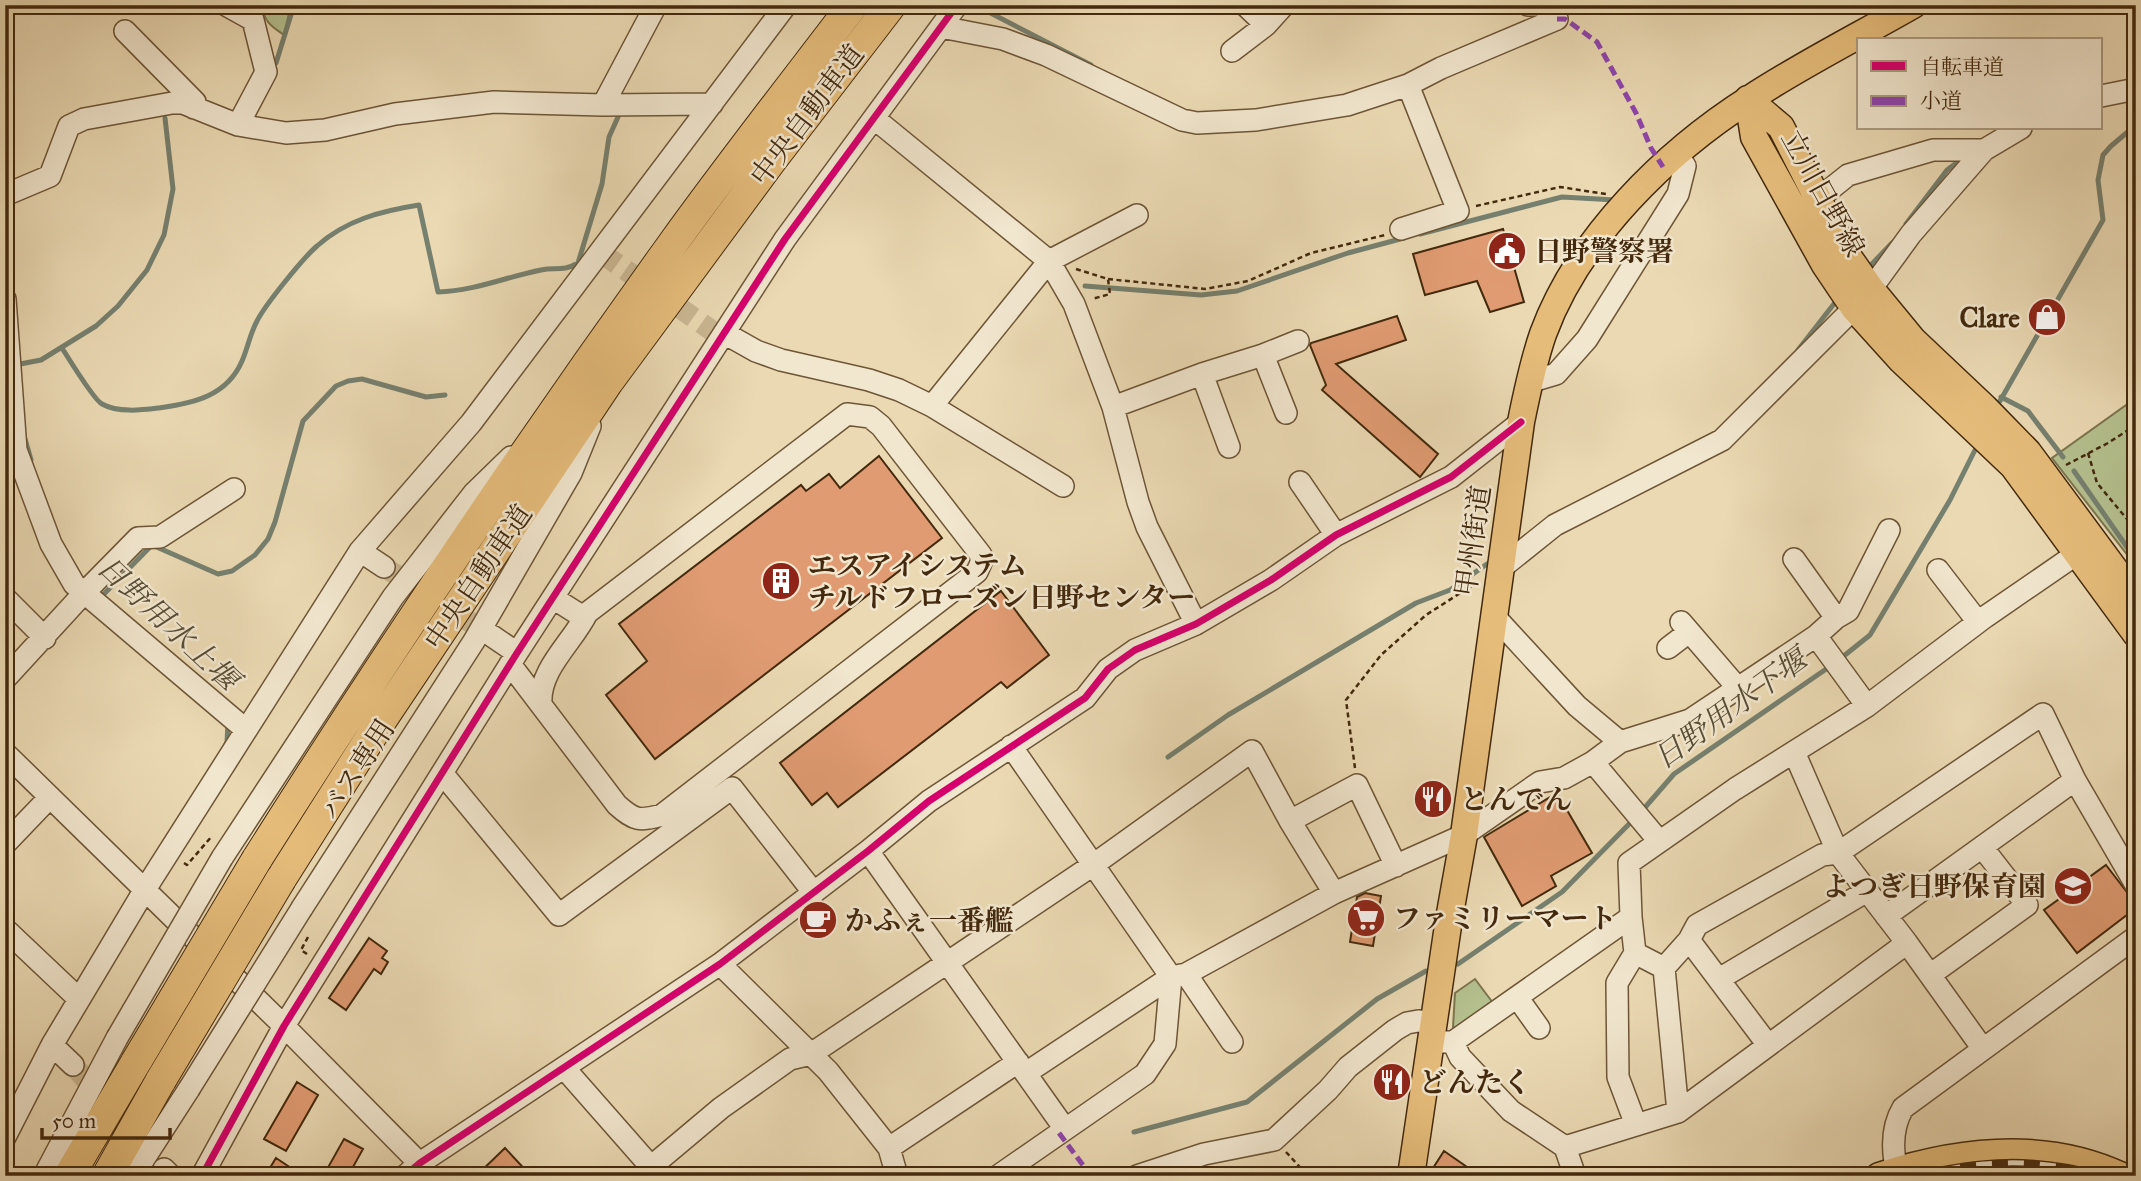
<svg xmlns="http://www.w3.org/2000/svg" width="2141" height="1181" viewBox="0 0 2141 1181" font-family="'IM FELL Great Primer','Noto Serif JP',serif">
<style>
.green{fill:#b4c08e;stroke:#7c744e;stroke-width:2}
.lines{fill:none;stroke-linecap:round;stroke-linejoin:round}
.stream{stroke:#76806f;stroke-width:5}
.building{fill:#e09b72;stroke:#43290d;stroke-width:2}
.minor-tunnel{stroke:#c9b692;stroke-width:21;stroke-dasharray:21 10;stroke-linecap:butt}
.minor-casing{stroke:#6d5536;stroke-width:24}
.major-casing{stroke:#43290d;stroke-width:29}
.highway-casing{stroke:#43290d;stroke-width:32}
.path{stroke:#43290d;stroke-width:2.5;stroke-dasharray:5 3.5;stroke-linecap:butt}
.minor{stroke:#f1e6ce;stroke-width:21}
.major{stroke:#e5bc7a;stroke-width:26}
.highway{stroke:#e5bc7a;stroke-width:30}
.rail-casing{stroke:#43290d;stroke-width:8}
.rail{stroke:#f1e6ce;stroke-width:5;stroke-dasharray:16;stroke-linecap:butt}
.minor-bridge-casing{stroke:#6d5536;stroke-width:24;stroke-linecap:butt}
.highway-bridge-casing{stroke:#43290d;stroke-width:32;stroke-linecap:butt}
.minor-bridge{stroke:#f1e6ce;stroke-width:21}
.highway-bridge{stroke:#e5bc7a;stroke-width:30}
.quiet{stroke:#8e44ad;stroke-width:5;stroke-dasharray:10 5;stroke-linecap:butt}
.cycleway-casing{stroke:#f1e6ce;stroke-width:11}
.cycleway{stroke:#d6006c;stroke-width:7}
.labels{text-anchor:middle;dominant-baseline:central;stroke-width:5;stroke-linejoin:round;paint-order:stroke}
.street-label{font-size:28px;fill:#43290d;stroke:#f1e6ce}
.poi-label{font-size:28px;font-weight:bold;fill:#43290d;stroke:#f1e6ce;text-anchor:start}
.water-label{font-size:30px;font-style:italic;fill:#584d36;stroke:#f1e6ce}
</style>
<rect width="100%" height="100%" fill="#ead9b3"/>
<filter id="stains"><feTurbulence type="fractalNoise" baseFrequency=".00286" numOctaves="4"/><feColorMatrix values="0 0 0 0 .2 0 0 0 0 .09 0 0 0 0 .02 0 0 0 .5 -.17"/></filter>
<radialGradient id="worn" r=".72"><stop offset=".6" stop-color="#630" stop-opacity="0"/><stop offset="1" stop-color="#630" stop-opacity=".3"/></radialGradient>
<path class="green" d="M262,5H291L284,35C271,26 264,22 262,5Z
M2136,398V566L2052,458Z
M1475,979L1493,1003L1458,1028L1453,1027L1455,993Z"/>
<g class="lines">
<path class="stream" d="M975,5L1091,65
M1557,12L1570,5
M276,63L294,5
M1906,224L1947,170L1963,158
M1420,234L1562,197L1615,200
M1870,266L1892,243
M1085,286L1201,295L1237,291L1348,253L1404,238
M62,348C69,359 94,400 102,404C118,413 142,410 159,408C194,403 227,396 242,361C248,347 250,334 257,321C265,305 303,258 317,246C346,220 381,211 419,205L438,292C474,291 506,277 541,270C556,267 563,272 578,263L602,184L609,137L618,117
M1798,350L1837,300
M20,364L41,360L96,326L118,306L147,270L164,235L173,189L165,118
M2001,397L2028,411L2063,457
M2000,401L2103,220L2098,180L2103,155L2111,146L2136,125
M25,439L31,460
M2074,471L2136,560
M102,596L152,545L218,574L232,571L255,555L268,539L275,522L303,421L336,386L348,381L362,379L426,397L445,395
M1840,659L1870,635L1950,500L1977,446
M225,746L227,742L228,722
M1168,757L1228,715L1416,603L1450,590L1487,564
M1641,812L1674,774L1832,665
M1458,964L1562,892L1634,819
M1134,1132L1247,1102L1377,999L1426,971"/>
</g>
<path class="building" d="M1503,229L1524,302L1490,312L1477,281L1425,295L1413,254Z
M1397,316L1406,340L1336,364L1438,454L1420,477L1322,390L1326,385L1310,345L1311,343Z
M879,456L942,538L655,759L606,695L647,661L619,624L801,485L806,491L829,474L840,488Z
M1001,591L1049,655L1007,688L1001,682L838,807L827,793L812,805L780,763Z
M1557,793L1592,853L1551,876L1556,886L1522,906L1484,837Z
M2106,865L2136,904V908L2077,953L2044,910Z
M1365,893L1381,896L1373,946L1350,942L1357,897Z
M369,938L387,951L382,958L388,962L381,974L374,969L346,1010L329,998Z
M297,1082L318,1095L286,1151L264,1139Z
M344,1139L363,1149L348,1176H335L326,1171Z
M505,1148L531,1176H476Z
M1444,1151L1480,1176H1428Z
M276,1158L303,1176H265Z"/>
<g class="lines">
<path class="minor-tunnel" d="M600,252L721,337
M384,567L492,636
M73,1065L140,1141"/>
<g class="minor-casing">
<path id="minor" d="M226,5L253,20L266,72L238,125
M1245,5L1266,25
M1528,5H1540
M941,27L1003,39L1046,55L1182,120L1197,123L1256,120L1347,105L1408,85L1441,68L1557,19L1551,5
M125,31L195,102L194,108
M1232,51L1266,25L1284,5
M2101,96L2136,89
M603,105L656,5
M875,119L1049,261L1137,215
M5,195L50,176L69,126L84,119L172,103H183L238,125L286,133L325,130L395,114L494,102L603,105L712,104
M1818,199L1848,175L1933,150H1984
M1401,229L1458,211L1408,85
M1871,289L1911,234L1984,150L2021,128
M5,299L16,450L51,544L74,584L245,729
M724,333L756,351L781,360L869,380L899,390L932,406L1063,486
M1263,355L1286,413
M1202,374L1229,447
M1529,382L1556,374L1587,339L1678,194L1685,166L1677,155
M932,406L1049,261L1074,304L1113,407L1138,502L1147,527L1196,624
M1113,407L1202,374L1263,355L1298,341
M1300,482L1336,535
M360,551L384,567
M1794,559L1836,618
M1500,569L1555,525L1722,440L1854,308
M1938,570L1978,622
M5,598L45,638
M1495,617L1577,706L1620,742
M1681,622L1737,687
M492,636L517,653
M1816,636L1867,706
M1668,648L1689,632
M510,664L617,805C635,821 639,821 662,815L977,572L981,563V555L881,426L870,417L847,414L587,613L580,615L553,598
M5,679L84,593L138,538L160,537L234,489
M541,703C539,669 573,642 587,613
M1011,746L1171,977L1026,1073
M1794,752L1838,853L1907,943L1983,1049
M5,753L284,1026L432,1176
M1593,762L1659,841
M442,773L559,915L732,788L814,893
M1290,821L1357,785L1396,866
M5,844L50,797
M868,851L1065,1129
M222,858L393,597L474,493L511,457
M302,908L474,641L571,473L590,426
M1886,916L2075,780
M5,929L79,999
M1689,940L1768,1045
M1635,953L1664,968L1689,940L1697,925L1822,855L1838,853L2043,714L2075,780L2136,885
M720,964L828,1071L889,1148L897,1176
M1664,968L1678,1112
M1186,974L1232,1042
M1930,975L2027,905L1982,847
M1719,979L1867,891
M1517,997L1539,1028
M1440,1042H1453L1460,1057L1511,1111L1565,1147L1575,1176
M1453,1042L1631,917
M52,1045L73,1065
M565,1069L659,1176
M1636,1125L1618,1077L1617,983L1635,953L1631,917L1629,863L1735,789L1867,706L1985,617L2078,553
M5,1137L52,1045L144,891L360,551L471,423L786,5
M1565,1147L1678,1112L1907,943
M889,1148L1018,1062
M164,1169L171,1176
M44,1176L117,1038
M133,1176L189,1089
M202,1176L284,1026L517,653L785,239L957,5
M405,1176L420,1163L720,964L868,851L929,801L1085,698L1108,669L1135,650L1196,624L1271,580L1336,535L1451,477L1521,422
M640,1176L721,1108L790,1059L811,1054L1093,865L1252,751L1290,821L1334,893
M998,1176L1145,1074L1165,1044L1171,977L1186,974L1334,893L1464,835L1540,782L1564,778L1593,762L1620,742L1690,720L1816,636L1836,618L1848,611L1889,530
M1137,1176L1204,1154L1274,1140L1328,1090L1348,1067L1395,1030L1407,1023L1418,1021L1434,1022
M1898,1176C1892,1153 1891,1128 1903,1108L2136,937"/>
</g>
<g class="major-casing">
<path id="major" d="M1748,99L1754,137L1825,265L1854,308L1901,360L2013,466L2136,634
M1748,99L1781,127L1845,252L1871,289L1913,340L1985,408L2028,452L2136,598
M1411,1176L1449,919L1464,835L1521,422C1527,392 1533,363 1543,334C1578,238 1666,152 1751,98C1803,64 1859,36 1913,5
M1879,1176C1958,1150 2045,1140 2122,1176"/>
</g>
<g class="highway-casing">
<path id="highway" d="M257,859C389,650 527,446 671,246C730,164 792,85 853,5
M281,879L383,718L608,382L771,161L891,5
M69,1176L136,1062
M107,1176L161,1080"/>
</g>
<path class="path" d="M1476,206L1560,187L1606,194
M1076,269L1108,279L1110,294L1092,299
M1108,279L1205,289L1248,281L1311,253L1385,235
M2088,453L2097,483L2136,530
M2066,465L2108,443L2136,425
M1466,488L1488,505
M1355,768L1346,700L1381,655L1426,615L1476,583
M184,863L187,865L212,836
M307,954L301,950L308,937
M1286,1152L1308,1176"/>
<use href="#minor" class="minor"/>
<use href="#major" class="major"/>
<use href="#highway" class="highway"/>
<g class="rail-casing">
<path id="rail" d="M1913,1176C1983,1160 2033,1157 2103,1176"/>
</g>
<use href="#rail" class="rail"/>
<g class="minor-bridge-casing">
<path id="minor-bridge" d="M117,1038L222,858
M189,1089L302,908"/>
</g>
<g class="highway-bridge-casing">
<path id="highway-bridge" d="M136,1062L257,859
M161,1080L281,879"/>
</g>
<use href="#minor-bridge" class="minor-bridge"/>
<use href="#highway-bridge" class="highway-bridge"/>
<path class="quiet" d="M1557,19H1565L1597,42L1636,113L1651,148L1663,167
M1059,1133L1091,1176"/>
<g class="cycleway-casing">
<path id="cycleway" d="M202,1176L284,1026L517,653L785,239L957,5
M405,1176L420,1163L720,964L868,851L929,801L1085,698L1108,669L1135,650L1196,624L1271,580L1336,535L1451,477L1521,422"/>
</g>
<use href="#cycleway" class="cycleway"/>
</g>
<defs>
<g id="civic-disc" transform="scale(2.0125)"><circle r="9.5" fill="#8f2418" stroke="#f1e6ce"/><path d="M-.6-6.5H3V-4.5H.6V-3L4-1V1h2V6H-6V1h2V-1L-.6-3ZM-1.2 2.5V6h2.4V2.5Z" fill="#fff"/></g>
<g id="shop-disc" transform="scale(2.0125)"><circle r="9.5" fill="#8f2418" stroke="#f1e6ce"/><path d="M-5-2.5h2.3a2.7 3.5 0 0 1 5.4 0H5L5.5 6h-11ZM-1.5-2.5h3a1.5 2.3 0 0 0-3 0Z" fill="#fff"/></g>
<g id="building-disc" transform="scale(2.0125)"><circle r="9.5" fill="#8f2418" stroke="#f1e6ce"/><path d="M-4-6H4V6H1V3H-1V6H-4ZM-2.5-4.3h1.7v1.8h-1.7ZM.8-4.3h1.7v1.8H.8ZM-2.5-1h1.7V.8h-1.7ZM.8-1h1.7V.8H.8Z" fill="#fff"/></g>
<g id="restaurant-disc" transform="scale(2.0125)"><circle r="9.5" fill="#8f2418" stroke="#f1e6ce"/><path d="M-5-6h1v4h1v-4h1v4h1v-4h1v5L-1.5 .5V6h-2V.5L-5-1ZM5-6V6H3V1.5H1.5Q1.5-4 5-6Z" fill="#fff"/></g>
<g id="school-disc" transform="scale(2.0125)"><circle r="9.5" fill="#8f2418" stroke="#f1e6ce"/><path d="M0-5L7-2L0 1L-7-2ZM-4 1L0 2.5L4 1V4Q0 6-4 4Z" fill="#fff"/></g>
<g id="supermarket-disc" transform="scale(2.0125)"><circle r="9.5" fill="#8f2418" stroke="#f1e6ce"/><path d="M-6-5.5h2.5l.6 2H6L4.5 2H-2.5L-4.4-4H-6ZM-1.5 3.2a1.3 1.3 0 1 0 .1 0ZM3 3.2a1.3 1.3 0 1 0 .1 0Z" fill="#fff"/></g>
<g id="cafe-disc" transform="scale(2.0125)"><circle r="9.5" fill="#8f2418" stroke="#f1e6ce"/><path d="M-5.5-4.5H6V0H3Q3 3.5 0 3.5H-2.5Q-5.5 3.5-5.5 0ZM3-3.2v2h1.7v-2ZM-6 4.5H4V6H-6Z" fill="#fff"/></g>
</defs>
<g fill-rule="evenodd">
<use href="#civic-disc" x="1507" y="251"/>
<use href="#shop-disc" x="2047" y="317"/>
<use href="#building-disc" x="781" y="581"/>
<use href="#restaurant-disc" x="1433" y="799"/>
<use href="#school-disc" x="2073" y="886"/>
<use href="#supermarket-disc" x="1366" y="918"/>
<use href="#cafe-disc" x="818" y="920"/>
<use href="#restaurant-disc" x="1392" y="1082"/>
</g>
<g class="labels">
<g class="street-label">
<text transform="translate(807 115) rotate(-53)">中央自動車道</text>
<text transform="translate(1823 193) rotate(61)">立川日野線</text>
<text transform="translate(1473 541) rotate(-82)">甲州街道</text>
<text transform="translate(478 577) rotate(-56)">中央自動車道</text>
<text transform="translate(357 769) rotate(-57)">バス専用</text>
</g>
<g class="poi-label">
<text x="1534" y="251">日野警察署</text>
<text x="2020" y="317" text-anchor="end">Clare</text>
<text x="808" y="565">エスアイシステム<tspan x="808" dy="32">チルドフローズン日野センター</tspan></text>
<text x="1460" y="799">とんでん</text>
<text x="2046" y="886" text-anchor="end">よつぎ日野保育園</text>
<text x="1393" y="918">ファミリーマート</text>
<text x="845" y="920">かふぇ一番艦</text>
<text x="1419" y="1082">どんたく</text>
</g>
<g class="water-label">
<text transform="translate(168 623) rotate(43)">日野用水上堰</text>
<text transform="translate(1730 709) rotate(-36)">日野用水下堰</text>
</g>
</g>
<rect width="2141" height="1181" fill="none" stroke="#ead9b3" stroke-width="28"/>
<rect x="7" y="7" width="2127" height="1167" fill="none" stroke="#43290d" stroke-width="3.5"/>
<rect x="14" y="14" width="2113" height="1153" fill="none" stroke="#43290d" stroke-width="2"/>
<rect x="1857" y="38" width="245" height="91" fill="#f1e6ce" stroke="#ab9a81" stroke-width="2"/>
<rect x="1871" y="61" width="35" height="10" fill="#d6006c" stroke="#ab9a81" stroke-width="2"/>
<text x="1920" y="74" font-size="21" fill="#43290d">自転車道</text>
<rect x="1871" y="96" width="35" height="10" fill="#8e44ad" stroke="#ab9a81" stroke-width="2"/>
<text x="1920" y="108" font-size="21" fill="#43290d">小道</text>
<path d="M42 1128v10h128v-10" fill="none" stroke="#43290d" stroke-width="3.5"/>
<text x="52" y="1128" font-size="21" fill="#43290d" stroke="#f1e6ce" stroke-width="5" paint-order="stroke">50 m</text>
<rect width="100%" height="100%" filter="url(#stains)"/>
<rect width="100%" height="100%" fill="url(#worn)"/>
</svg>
